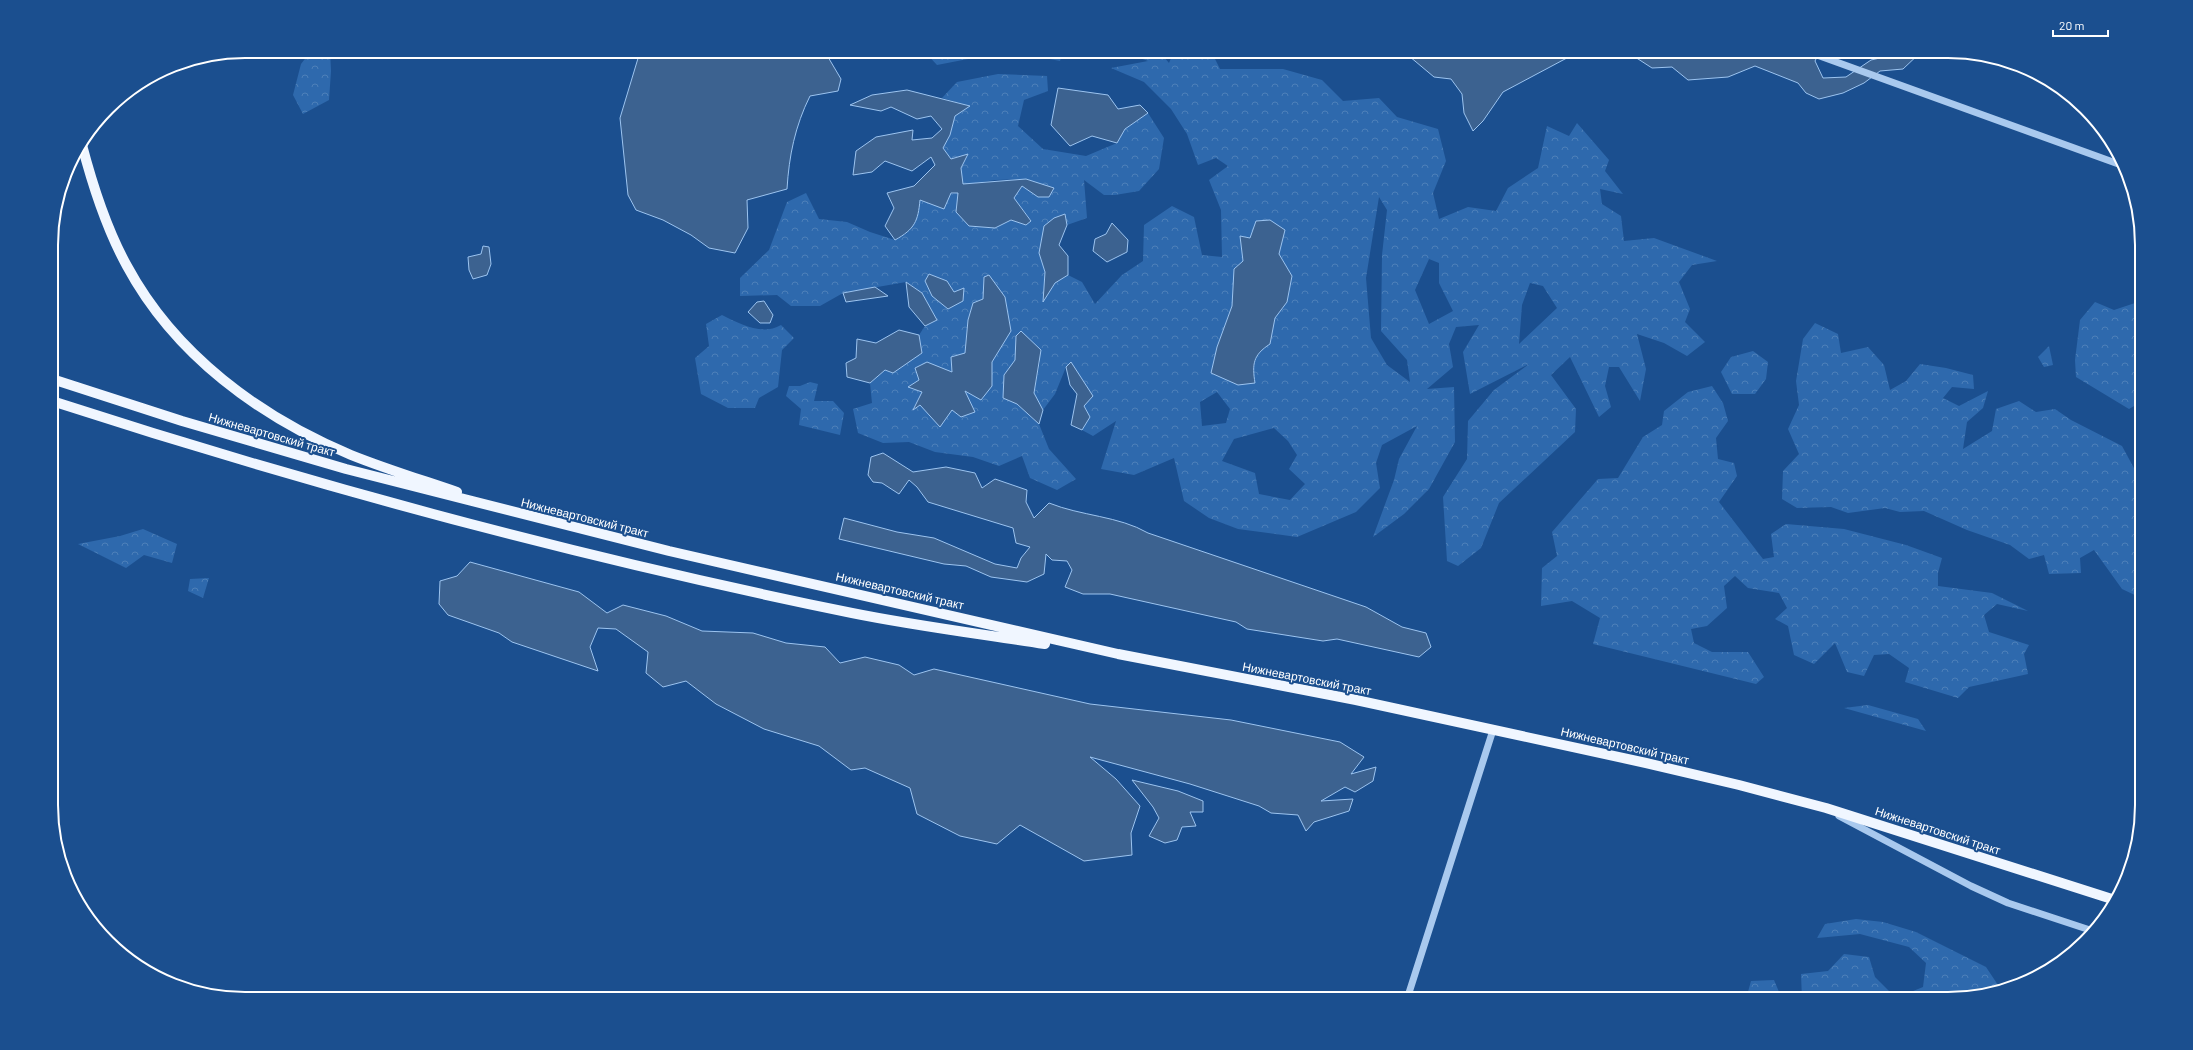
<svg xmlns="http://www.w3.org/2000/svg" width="2193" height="1050" viewBox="0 0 2193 1050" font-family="Barlow,sans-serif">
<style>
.forest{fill:url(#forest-crowns);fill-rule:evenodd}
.water{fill:#3c6290;stroke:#9cc4f0}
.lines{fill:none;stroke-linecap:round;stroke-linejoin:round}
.minor{stroke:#a9c9ee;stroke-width:7}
.major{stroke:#f0f6ff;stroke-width:10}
.labels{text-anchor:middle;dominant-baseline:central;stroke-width:4;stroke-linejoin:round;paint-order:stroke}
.street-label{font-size:12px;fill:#fff;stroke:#1b4f8f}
.rim{fill:none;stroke:#fff;stroke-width:2}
</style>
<defs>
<pattern id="forest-crowns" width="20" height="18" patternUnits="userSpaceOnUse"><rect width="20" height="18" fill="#2e69ad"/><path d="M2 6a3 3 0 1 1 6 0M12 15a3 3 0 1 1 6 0" fill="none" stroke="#4d80b9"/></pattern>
</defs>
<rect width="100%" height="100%" fill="#1b4f8f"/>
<path class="forest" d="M311,51H330L331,71L329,100L303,114L293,95L301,64Z
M924,51H1063L1060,61L1009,51L937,65Z
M1121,51H1159L1169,63L1174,51H1211L1220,69H1283L1322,80L1343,101L1379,98L1397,117L1438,129L1446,161L1433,193L1439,219L1468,207L1496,211L1508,188L1538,168L1547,126L1569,136L1577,123L1609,160L1605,171L1623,194L1600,189L1602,204L1621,216L1624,241L1654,238L1717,261L1692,265L1679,282L1690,309L1685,322L1705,342L1687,356L1664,343L1637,334L1646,369L1640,401L1619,367H1609L1605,386L1611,407L1599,417L1570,357L1551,375L1576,409L1575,432L1499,503L1481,548L1458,566L1447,561L1443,497L1467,459L1468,421L1494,390L1529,364L1470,394L1463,352L1479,325L1456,327L1449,344L1453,367L1427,389L1454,387L1455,442L1429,489L1404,514L1373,537L1394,480L1399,459L1417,426L1382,445L1376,463L1380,488L1356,512L1297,537L1238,529L1209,518L1184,501L1174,458L1134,475L1101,469L1116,421L1093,436L1082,430L1090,417L1084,407L1071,363L1066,367L1055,394L1043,410L1034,393L1040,362L1016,336L1015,360L1004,375L1003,398L1017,404L1039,424L1049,449L1076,479L1057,490L1030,478L1022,456L999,466L973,457L935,452L909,442L883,443L858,433L853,409L872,403L870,383L885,370L893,372L922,353L919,335L925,326L937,320L922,293L906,282L843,293L820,306H791L777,295L740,296V278L769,250L787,202L806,193L819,219L847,222L870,232L895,240L907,233L920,199L958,193L995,228L1011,220H1031L1014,198L1022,186L1049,197L1053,188L1026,179L995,180L963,185L961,168L967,155L951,159L943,148L950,135L955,116L970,106L942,98L957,82L998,74L1047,76L1048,91L1024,100L1018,126L1043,149L1086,156L1117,143L1125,129L1148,113L1164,138L1159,169L1139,191L1115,195H1104L1084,180L1087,218L1067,225L1065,214L1039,253L1045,272L1043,301L1055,283L1068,275L1082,282L1095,304L1122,275L1143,261L1144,225L1172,206L1194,217L1202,255L1222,257L1221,210L1209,180L1228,166L1216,158L1198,165L1187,134L1171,109L1144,82L1111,68L1148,61ZM1379,197L1387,210L1382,255L1381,331L1407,360L1410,382L1387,365L1371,338L1366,278ZM1285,230L1279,254L1292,276L1287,302L1275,318L1270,343C1254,355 1252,364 1255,383L1217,347L1232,306L1243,261L1240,236L1250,238ZM1429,259L1439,263V283L1453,311L1429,324L1415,290ZM929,274L947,281L954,292ZM984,277L1011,330L992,362V386L965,391L952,409L920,405L913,409L922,392L908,387L919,381L953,372L965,353L968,320L973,303L983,299ZM1530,283L1543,286L1557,308L1519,344L1522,305ZM1217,392L1230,409L1226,423L1202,426L1200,402ZM1274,428L1288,441L1297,455L1289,469L1305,484L1290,500L1259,494L1255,473L1222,461L1234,439Z
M2141,301V402L2129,409L2076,377L2075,360L2080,320L2095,302L2114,310Z
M722,315C740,324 762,336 781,325L794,338L782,350L778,387L759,398L755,408H728L701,394L695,358L709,346L706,324Z
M1815,323L1838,334L1841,353L1868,347L1884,365L1890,390L1906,381L1920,364L1946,368L1973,375L1974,389L1952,387L1943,398L1959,406L1988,391L1983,408L1967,422L1963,449L1992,431L1996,409L2019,401L2036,412L2055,409L2071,420L2122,446L2135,470L2141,487V596L2139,597L2122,589L2094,550L2080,558L2081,573L2049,574L2044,555L2029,559L2010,545L1967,530L1924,511L1900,512L1885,508L1848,513L1831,507L1797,508L1782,499L1783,471L1799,454L1788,429L1799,405L1796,381L1803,339Z
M2049,346L2053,365L2044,367L2038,357Z
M1753,351L1768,362L1766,379L1755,394H1732L1721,372L1731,357Z
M810,382L818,384L814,401H833L844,413L840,435L799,425L801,409L786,396L789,386H800Z
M1712,386L1723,403L1728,421L1716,438L1718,459L1734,463L1737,476L1719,502L1763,559L1774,557L1771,534L1786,524L1844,529L1906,545L1942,558L1938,573V586L1992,593L2028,611L1997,604L1984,615L1989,632L2029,645L2024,654L2028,674L1969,687L1958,698L1905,682L1909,668L1889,654L1874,655L1864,676L1847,672L1835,643L1814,664L1794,655L1788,626L1775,619L1787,608L1779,593L1748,588L1735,576L1724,586L1727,608L1707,626L1691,629L1694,643L1712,652H1748L1764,677L1756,684L1593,644L1600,618L1572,601L1541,606L1542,568L1557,556L1552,532L1598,479L1618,478L1643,437L1662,425L1664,411L1688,392Z
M143,529L177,544L172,563L144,555L126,568L78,544L120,536Z
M209,578L203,598L188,591L190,579Z
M1868,705L1918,719L1926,731L1844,708Z
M1856,919L1883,922L1916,932L1986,967L1998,985L1961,999H1849L1845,992L1841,999H1802L1801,974L1828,971L1844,954L1869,957L1875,977L1896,998L1923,987L1926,963L1909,947L1860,934L1817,938L1825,924Z
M1774,980L1782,999H1746L1751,981Z"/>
<path class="water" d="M644,51H836L828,57L841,79L838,91L810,96C795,126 789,156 787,189L747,200L748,228L735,253L709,248L691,235L663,220L636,210L628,195L620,118L639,55Z
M1403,51H1580L1503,92L1483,121L1473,131L1464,113L1462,94L1451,79L1434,77Z
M1581,51H1820L1815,61L1823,78L1846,77L1871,60L1893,55L1896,51H1922L1903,69L1880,71L1864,83L1843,93L1819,99L1806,93L1798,83L1755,66L1728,77L1688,80L1672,67L1652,68L1635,57L1613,51L1595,58Z
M1058,88L1108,95L1118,109L1140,105L1148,113L1125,129L1117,143L1092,136L1070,146L1051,125Z
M907,90L970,106L955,116L950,135L943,148L951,159L968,154L961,168L963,184L1026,179L1054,188L1049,197H1038L1022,186L1014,198L1031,221L1026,225L1011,220L995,228L969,226L956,212L958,193H951L944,209L920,200C918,221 915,229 895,240L885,226L894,208L887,193L914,186L935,165L931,157L912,171L885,161L872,172L853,175L856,151L876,137L913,130L912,140L932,138L942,129L931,116L917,119L891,107L881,111L850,105L872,95Z
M1065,214L1067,225L1059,245L1068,256V275L1055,283L1043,302L1045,272L1039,253L1044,226L1054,218Z
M1270,220L1285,230L1279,254L1292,276L1287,302L1275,318L1270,344C1253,355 1252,364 1255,383L1238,385L1211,373L1217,347L1232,306L1234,269L1243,261L1240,236L1250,238L1256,221Z
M1112,223L1128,240L1127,252L1107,262L1093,251L1095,239L1106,234Z
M483,246L489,247L491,264L487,275L473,279L469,270L468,257L481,254Z
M929,274L947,281L954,292L964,288L963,301L948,309L932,296L925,281Z
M989,275L1005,297L1011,331L992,362V386L981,400L965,391L975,412L961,417L952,410L940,427L920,405L913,410L922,392L908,387L919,380L915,368L927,362L952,372L951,357L965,353L968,320L973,303L983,299L984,277Z
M906,282L922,293L937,320L925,326L909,307Z
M875,287L888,296L846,302L843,293Z
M764,301L773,315L770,323H760L748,312L757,302Z
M899,330L919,335L922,353L893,373L885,370L870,383L847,377L846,363L856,358L857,339L876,343Z
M1021,331L1041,350L1034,393L1043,410L1039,424L1017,404L1003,398L1004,375L1015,360L1016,336Z
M1071,362L1093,396L1084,406L1090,417L1082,430L1071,425L1077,394L1070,385L1066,367Z
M883,453L913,472L946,467L975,473L982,488L995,479L1027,490L1026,502L1034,518L1049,503C1081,516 1119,516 1148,533L1366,607L1402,627L1426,633L1431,647L1419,657L1337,639L1323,641L1247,629L1236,622L1110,594H1083L1065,587L1072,570L1067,561L1052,560L1046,554L1044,574L1027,582L991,577L966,566L944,564L839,539L844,518L897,532L934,538L995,564L1017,568L1021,558L1030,547L1016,543L1013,528L928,502L917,487L909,480L899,494L882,483L873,482L868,475L871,457Z
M470,562L579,592L607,613L623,605L666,616L702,631L753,633L786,643L825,647L840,663L865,657L899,665L914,675L934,669L1090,704L1231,720L1340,742L1364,757L1351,774L1376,767L1373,781L1355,792L1345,787L1321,801L1353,799L1349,811L1314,822L1306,831L1298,815L1271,813L1259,806L1190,784L1090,757L1116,779L1140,806L1131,833L1132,855L1084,861L1020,825L997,844L960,836L917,814L910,788L865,768L851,770L819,746L764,729L716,704L686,681L663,687L646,673L648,652L616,629L598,628L590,647L598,671L512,642L499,633L448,615L439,604L440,581L457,576Z
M1132,780L1178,791L1203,801V812H1190L1196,826L1182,827L1177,840L1165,843L1149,836L1159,818L1153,807Z
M1998,985H2017L2011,989L1966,998Z"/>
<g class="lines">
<path class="minor" d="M1806,51L2124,166
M1839,816L1971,886L2008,903L2093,931
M1407,999L1493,730"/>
<path class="major" d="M82,145C93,187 106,228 127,266C175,355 260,417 351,455C386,469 422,480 457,492
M52,379L182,421L346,469L669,551L1118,654L1356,700L1646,763L1739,785L1826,808L2115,900
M52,401C314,486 582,558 852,613C916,626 981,634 1045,644"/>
</g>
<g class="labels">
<g class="street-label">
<text transform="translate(272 434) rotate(16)">Нижневартовский тракт</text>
<text transform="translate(585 517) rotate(14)">Нижневартовский тракт</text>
<text transform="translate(900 590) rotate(13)">Нижневартовский тракт</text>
<text transform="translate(1307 678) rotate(11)">Нижневартовский тракт</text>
<text transform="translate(1625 745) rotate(13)">Нижневартовский тракт</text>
<text transform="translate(1938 830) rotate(18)">Нижневартовский тракт</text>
</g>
</g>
<path d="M0 0H2193V1050H0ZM245 58H1948A187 187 0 0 1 2135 245V805A187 187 0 0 1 1948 992H245A187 187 0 0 1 58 805V245A187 187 0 0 1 245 58Z" fill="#1b4f8f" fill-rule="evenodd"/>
<path class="rim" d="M245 58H1948A187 187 0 0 1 2135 245V805A187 187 0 0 1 1948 992H245A187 187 0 0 1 58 805V245A187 187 0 0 1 245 58Z"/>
<path d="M2053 30v6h55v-6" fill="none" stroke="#ffffff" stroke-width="2"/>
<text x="2059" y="30" font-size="12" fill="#ffffff" stroke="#1b4f8f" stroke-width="3" paint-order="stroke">20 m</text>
</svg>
